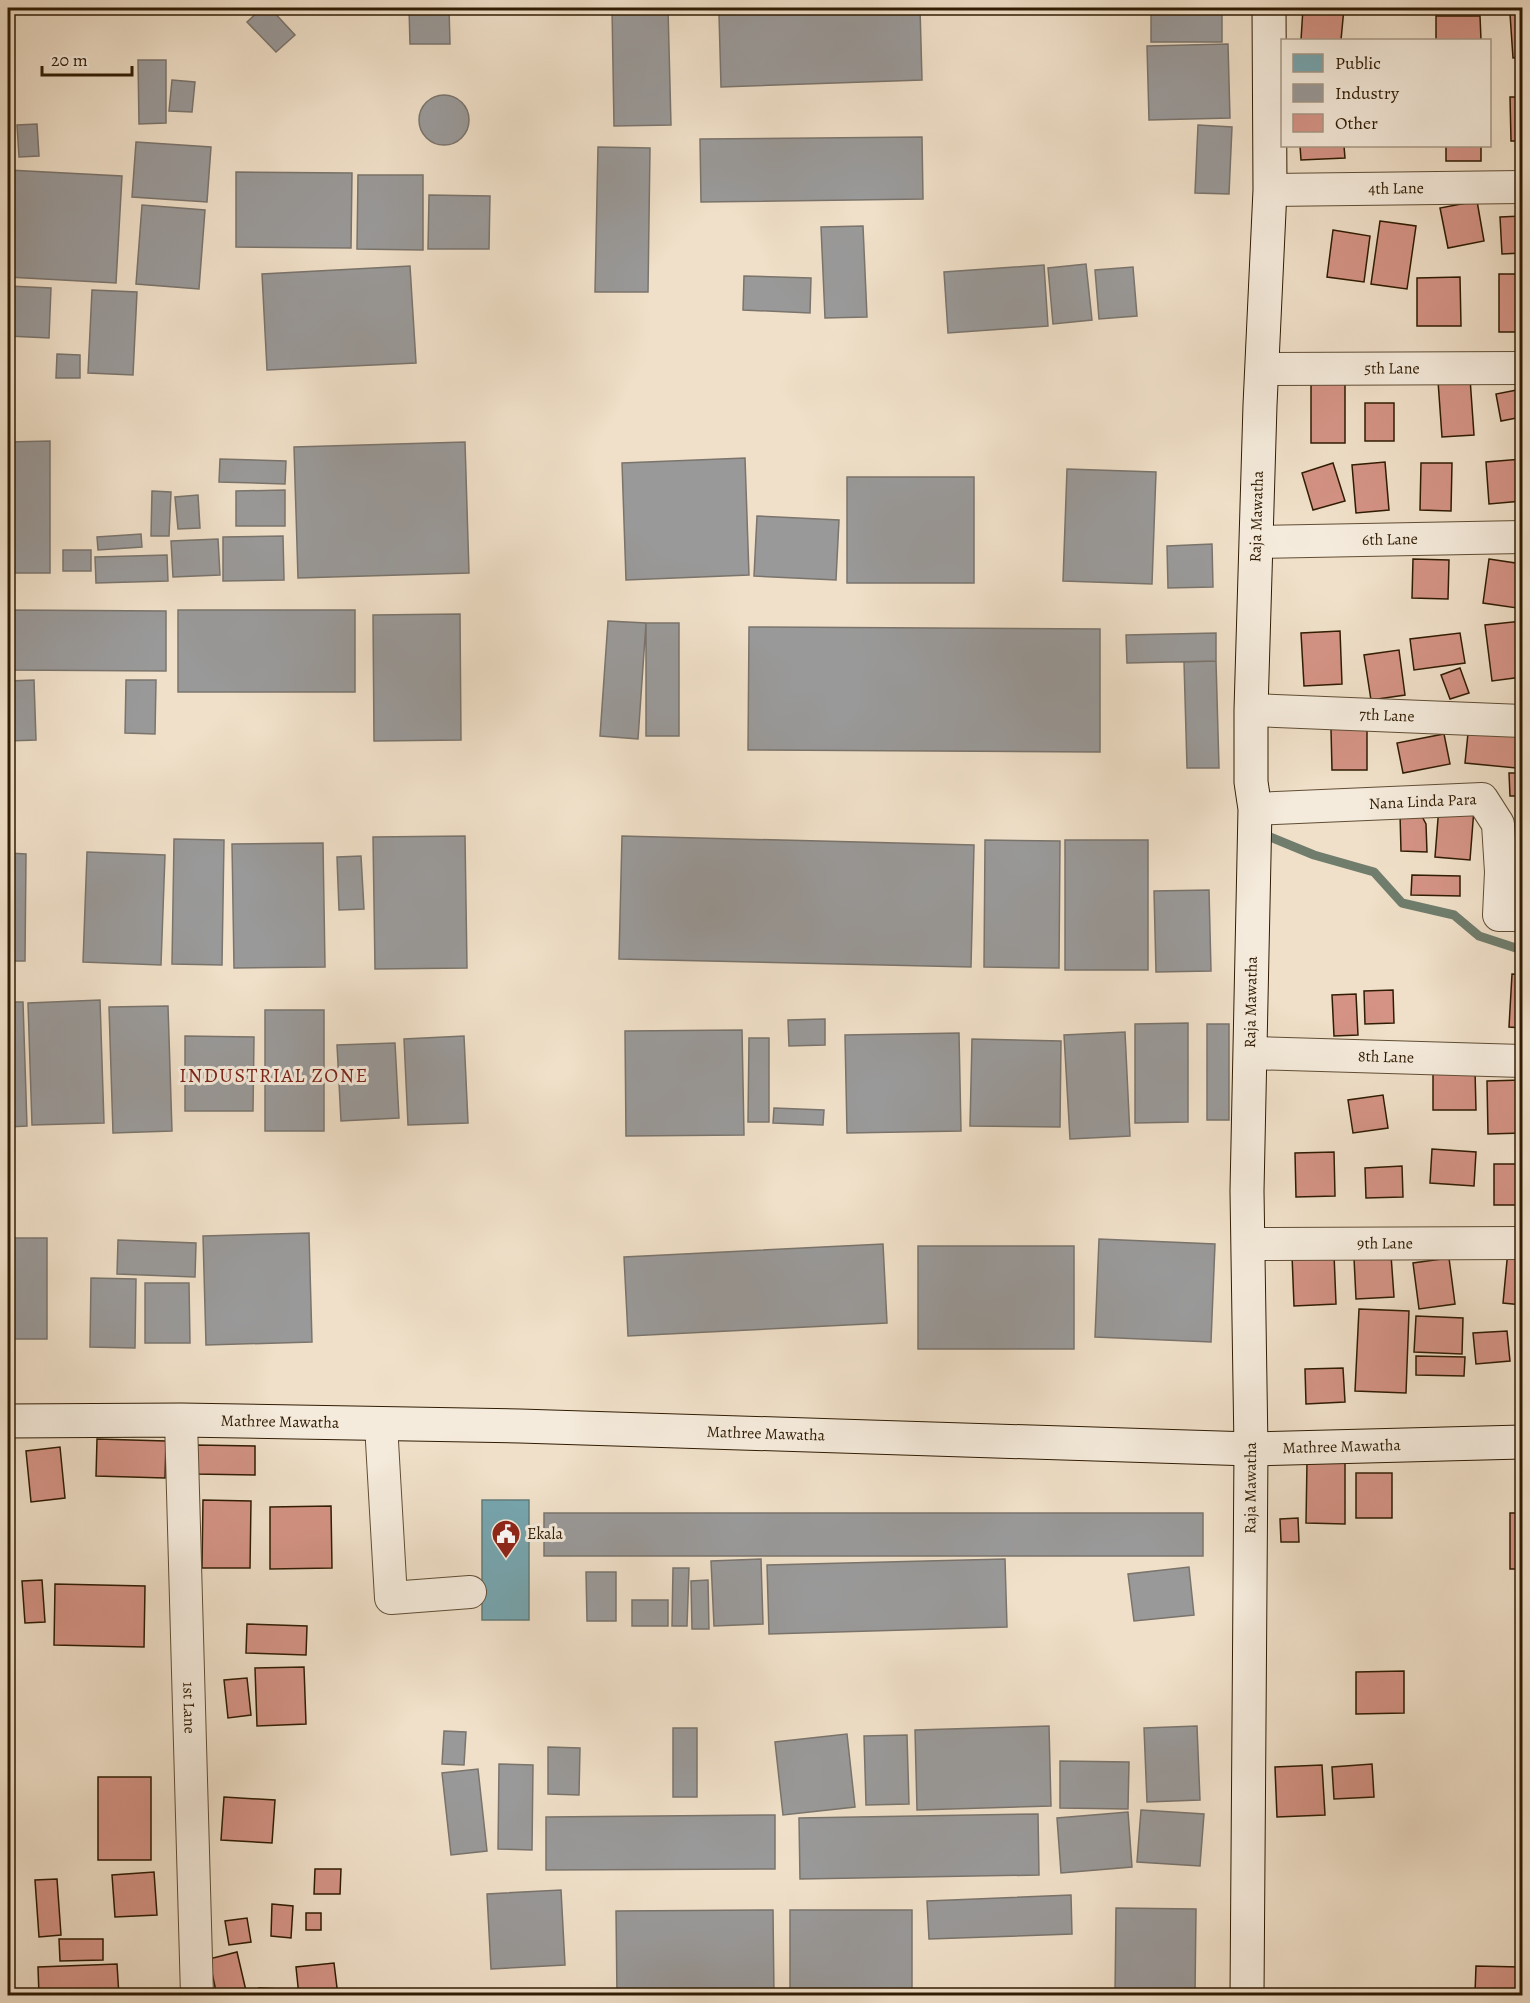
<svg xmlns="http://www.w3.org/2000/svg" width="1530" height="2003" viewBox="0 0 1530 2003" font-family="Alegreya,serif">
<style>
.public{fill:#76a5af;stroke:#617c7b;stroke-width:1.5}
.industry{fill:#999;stroke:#7a746c;stroke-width:1.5}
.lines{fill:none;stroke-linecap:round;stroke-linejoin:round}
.stream{stroke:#707d6d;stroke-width:9}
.building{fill:#d49385;stroke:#301c03;stroke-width:1.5}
.street-casing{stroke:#604d34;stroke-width:34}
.secondary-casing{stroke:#301c03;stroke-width:35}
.street{stroke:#f5ebdc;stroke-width:32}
.secondary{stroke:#f5ebdc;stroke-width:33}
.labels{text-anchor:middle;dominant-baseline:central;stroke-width:6;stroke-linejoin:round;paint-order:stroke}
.street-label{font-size:16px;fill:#301c03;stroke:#f5ebdc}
.poi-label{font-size:16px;fill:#301c03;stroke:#f5ebdc;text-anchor:start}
.quarter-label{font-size:20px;letter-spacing:1.5px;fill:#7a1f14;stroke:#f5ebdc}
</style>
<rect width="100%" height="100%" fill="#f0e0c9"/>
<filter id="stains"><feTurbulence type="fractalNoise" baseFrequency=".00333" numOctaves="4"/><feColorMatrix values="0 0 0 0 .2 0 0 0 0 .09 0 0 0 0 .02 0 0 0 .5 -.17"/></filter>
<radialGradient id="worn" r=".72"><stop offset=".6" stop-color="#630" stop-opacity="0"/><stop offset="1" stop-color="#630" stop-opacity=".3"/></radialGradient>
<path class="public" d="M482,1500H529V1620H482Z"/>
<path class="industry" d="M262,8H270L295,35L276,52L247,22Z
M409,8H449L450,44H410Z
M612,8H668L671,125L614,126Z
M920,8L922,80L721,87L719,14Z
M1151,8H1222V42H1151Z
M1228,44L1230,118L1149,120L1147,46Z
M138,60H166V123L139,124Z
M172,80L195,82L192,112L169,111Z
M8,93H12L14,146H8Z
M419 120a25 25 0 1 1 50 0a25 25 0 1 1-50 0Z
M37,124L39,156L19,157L17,125Z
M1198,125L1232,127L1229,194L1195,193Z
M922,137L923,199L701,202L700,139Z
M136,142L211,147L207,202L132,197Z
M598,147L650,148L648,292H595Z
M8,170L122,176L116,283L8,277Z
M236,172L352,173L351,248L236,247Z
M358,175H423V250L357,249Z
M429,195L490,196L489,249H428Z
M142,205L205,210L199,289L136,284Z
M863,226L867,317L825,318L821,227Z
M1086,264L1092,320L1053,324L1048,268Z
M1044,265L1048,326L948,333L944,272Z
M410,266L416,363L267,370L262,274Z
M1133,267L1137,316L1099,319L1095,270Z
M744,276L811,278L810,313L743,310Z
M8,286L51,288L49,338L8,336Z
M92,290L137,292L133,375L88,373Z
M57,354L80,355V378H56Z
M50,441V573H8V442Z
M465,442L469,573L298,578L294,447Z
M745,458L749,575L626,580L622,463Z
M220,459L286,461L285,484L219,482Z
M1067,469L1156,472L1152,584L1063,581Z
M847,477H974V583H847Z
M285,490V526H236V491Z
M152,491L171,492L169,536H151Z
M198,495L200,528L178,529L175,497Z
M757,516L839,520L836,580L754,576Z
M141,534L142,547L98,550L97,537Z
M283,536L284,580L223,581V537Z
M218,539L220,575L173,577L171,541Z
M1212,544L1213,587L1168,588L1167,546Z
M63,550H91V571H63Z
M167,555L168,581L96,583L95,557Z
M8,610L166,611V671L8,670Z
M178,610H355V692H178Z
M460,614L461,740L374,741L373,615Z
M608,621L646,623L638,739L600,736Z
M646,623H679V736H646Z
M749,627L1100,629V752L748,750Z
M1216,633V661L1127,663L1126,635Z
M1216,661L1219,768H1187L1184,662Z
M34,680L36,740L8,741V681Z
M126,680H156L155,734L125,733Z
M465,836L467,968L375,969L373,837Z
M622,836L974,845L971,967L619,959Z
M174,839L224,840L222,965L172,964Z
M985,840L1060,841L1059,968L984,967Z
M1065,840H1148V970H1065Z
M323,843L325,967L234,968L232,844Z
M87,852L165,855L161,965L83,962Z
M8,853L26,854L25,961H8Z
M361,856L364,909L339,910L337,857Z
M1209,890L1211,971L1156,972L1154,891Z
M100,1000L104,1123L32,1125L28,1003Z
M8,1002H23L27,1126L8,1127Z
M168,1006L172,1131L113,1133L109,1007Z
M265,1010H324V1131H265Z
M825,1019V1045L789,1046L788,1020Z
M1188,1023V1122L1135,1123V1024Z
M1207,1024H1229V1120H1207Z
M742,1030L744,1135L626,1136L625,1031Z
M1125,1032L1130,1136L1070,1139L1064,1035Z
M959,1033L961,1131L847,1133L845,1035Z
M185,1036L254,1037L253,1111H185Z
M464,1036L468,1123L408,1125L404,1039Z
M749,1038H769V1122H748Z
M972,1039L1061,1041L1060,1127L970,1126Z
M395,1043L399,1118L341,1121L337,1045Z
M774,1108L824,1110L823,1125L773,1123Z
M309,1233L312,1342L206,1345L203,1236Z
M8,1238H47V1339H8Z
M1099,1239L1215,1244L1211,1342L1095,1337Z
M118,1240L196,1243L195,1277L117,1274Z
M883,1244L887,1323L628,1336L624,1257Z
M918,1246H1074V1349H918Z
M91,1278L136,1279L135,1348L90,1347Z
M145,1283H189L190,1343H145Z
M544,1513H1203V1556H544Z
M761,1559L763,1624L714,1626L711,1561Z
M1005,1559L1007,1627L769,1634L767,1565Z
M1189,1567L1194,1615L1134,1621L1128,1574Z
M673,1568H689L687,1626H672Z
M586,1572H616V1621H587Z
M708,1580L709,1629H692L691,1581Z
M632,1600H668V1626H632Z
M1049,1726L1051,1806L917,1810L915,1730Z
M1197,1726L1200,1800L1147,1802L1144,1728Z
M673,1728H697V1797H673Z
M444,1731L466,1732L464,1765L442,1764Z
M847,1734L855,1807L783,1815L775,1742Z
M907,1735L909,1804L866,1805L864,1736Z
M548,1747L580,1748L579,1795L548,1794Z
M1060,1761L1129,1762L1128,1809L1060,1808Z
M499,1764L533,1765L532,1850L498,1849Z
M478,1769L487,1851L451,1855L442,1773Z
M1141,1810L1204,1814L1200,1866L1137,1862Z
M1128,1812L1132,1867L1061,1873L1057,1818Z
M1038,1814L1039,1875L800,1879L799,1818Z
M775,1815V1869L546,1870V1817Z
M561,1890L565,1965L491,1969L487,1894Z
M1071,1895L1072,1934L929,1939L927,1901Z
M1116,1908L1196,1909L1195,1996H1115Z
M773,1910L774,1996H617L616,1911Z
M790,1910H912V1996H790Z"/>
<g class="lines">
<path class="stream" d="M1270,837L1314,855L1374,872L1402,903L1454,915L1479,936L1522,950"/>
</g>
<path class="building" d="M1303,8H1344L1341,40H1301Z
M1522,13V57L1513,58L1510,14Z
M1436,16H1480L1481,40H1436Z
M1510,97H1522V141H1511Z
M1300,146H1344L1345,158L1301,160Z
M1446,146H1481V161H1446Z
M1477,201L1484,241L1448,248L1440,208Z
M1522,216V253L1502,254L1500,217Z
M1380,221L1416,226L1407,289L1371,284Z
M1333,230L1370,236L1364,282L1327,277Z
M1499,274H1522V332H1499Z
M1460,277L1461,326H1417V278Z
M1470,378L1474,435L1442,437L1438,381Z
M1311,382H1345V443H1311Z
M1522,389V417L1501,421L1496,394Z
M1365,403H1394V441H1365Z
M1522,459V501L1489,504L1486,462Z
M1385,462L1389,510L1356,513L1352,465Z
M1333,463L1345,501L1313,510L1302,473Z
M1421,463H1452L1451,511L1420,510Z
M1413,559L1449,560L1448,599L1412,598Z
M1489,559L1522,564L1517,608L1483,603Z
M1522,621V677L1492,681L1485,625Z
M1340,631L1342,684L1304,686L1301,633Z
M1460,633L1465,663L1414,670L1410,639Z
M1399,650L1405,695L1371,700L1364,655Z
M1460,668L1469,693L1450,699L1441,675Z
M1469,723L1520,729L1516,768L1465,763Z
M1331,729H1367V770H1332Z
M1444,734L1450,764L1403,773L1397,743Z
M1509,773H1522V796H1510Z
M1439,806L1474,809L1470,860L1435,857Z
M1419,811L1426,824L1427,852L1401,851L1400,814Z
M1412,875L1460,876V896L1411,895Z
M1512,974L1522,975V1028L1509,1027Z
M1393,990L1394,1023L1365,1024L1364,991Z
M1356,994L1358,1035L1334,1036L1332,995Z
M1475,1070L1476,1110H1433V1071Z
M1522,1080V1133L1488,1134L1487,1081Z
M1383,1095L1388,1128L1353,1133L1348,1100Z
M1432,1149L1476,1152L1474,1186L1430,1183Z
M1334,1152L1335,1196L1296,1197L1295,1153Z
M1494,1164H1522V1205H1494Z
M1402,1166L1403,1197L1366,1198L1365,1168Z
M1508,1250L1522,1251V1305L1503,1303Z
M1334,1254L1336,1304L1294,1306L1292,1255Z
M1391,1255L1394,1297L1356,1299L1354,1258Z
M1449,1258L1455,1304L1419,1309L1413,1263Z
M1359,1309L1409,1311L1406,1393L1355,1391Z
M1416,1316L1463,1318L1462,1354L1414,1352Z
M1507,1331L1510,1361L1476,1364L1473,1333Z
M1416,1356L1465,1357L1464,1376L1416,1375Z
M1343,1368L1345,1402L1306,1404L1305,1369Z
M97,1439L166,1441L165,1478L96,1476Z
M195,1445L255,1446V1475L194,1474Z
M60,1447L65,1498L31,1502L26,1451Z
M1307,1461L1345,1462V1524L1306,1523Z
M1356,1473H1392V1518H1356Z
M203,1500L251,1501L250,1568H202Z
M331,1506L332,1568L270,1569V1507Z
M1510,1513H1522V1569H1510Z
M1298,1518L1299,1542H1281L1280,1519Z
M42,1580L45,1622L25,1623L22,1581Z
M55,1584L145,1586L144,1647L54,1645Z
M247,1624L307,1626L306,1655L246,1653Z
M304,1667L306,1724L257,1726L255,1668Z
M1404,1671V1713L1356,1714V1672Z
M247,1678L251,1715L228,1718L224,1680Z
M1372,1764L1374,1797L1334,1799L1332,1767Z
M1322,1765L1325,1815L1277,1817L1275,1767Z
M98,1777H151V1860H98Z
M224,1797L275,1800L272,1843L221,1840Z
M315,1869H341L340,1894H314Z
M154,1872L157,1915L115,1917L112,1875Z
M8,1876H10L12,1927L8,1928Z
M57,1879L61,1935L39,1937L35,1880Z
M272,1904L293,1906L291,1938L271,1936Z
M306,1913H321V1930H306Z
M247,1918L251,1942L229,1945L225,1921Z
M59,1939H103V1960L60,1961Z
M237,1952L247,1995L217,1996L209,1959Z
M334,1963L338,1996H299L296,1967Z
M117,1964L119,1996H39L38,1967Z
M1476,1966L1520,1967L1519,1996H1444V1992L1475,1993Z
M259,1988L281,1989V1996H259Z"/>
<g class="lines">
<g class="street-casing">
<g id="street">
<path id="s1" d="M1270,190L1522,187"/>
<path id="s2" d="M1263,369L1522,368"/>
<path id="s3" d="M1256,542L1522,537"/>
<path id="s4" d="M1251,710L1522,721"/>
<path id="s5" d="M1255,809L1482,799L1498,824L1501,872L1499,915H1522"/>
<path id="s6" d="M1251,1053L1522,1061"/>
<path id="s7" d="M1249,1244L1522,1243"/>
<path id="s8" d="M181,1420L197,1996"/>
<path d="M381,1424L391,1598L470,1592"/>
</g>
</g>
<g class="secondary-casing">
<g id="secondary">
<path id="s9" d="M8,1421L181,1420L520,1426L1251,1449L1522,1442"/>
<path id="s10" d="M1247,1996L1251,1449L1247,1191L1255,809L1251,782V710L1260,405L1270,190L1269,8"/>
</g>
</g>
<use href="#street" class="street"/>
<use href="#secondary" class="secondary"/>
</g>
<defs>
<g id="civic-pin" transform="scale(1.5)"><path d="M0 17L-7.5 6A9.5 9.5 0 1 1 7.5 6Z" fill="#8f2418" stroke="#f5ebdc"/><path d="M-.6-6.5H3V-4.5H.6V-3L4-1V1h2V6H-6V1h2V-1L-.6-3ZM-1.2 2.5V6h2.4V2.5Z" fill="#fff"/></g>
</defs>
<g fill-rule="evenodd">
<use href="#civic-pin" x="506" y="1534"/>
</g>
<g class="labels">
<g class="street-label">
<text stroke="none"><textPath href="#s1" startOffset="126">4th Lane</textPath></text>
<text stroke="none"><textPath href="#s2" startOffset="129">5th Lane</textPath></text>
<text stroke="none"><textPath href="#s10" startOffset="1480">Raja Mawatha</textPath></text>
<text stroke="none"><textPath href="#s3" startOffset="134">6th Lane</textPath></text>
<text stroke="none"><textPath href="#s4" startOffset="136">7th Lane</textPath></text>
<text stroke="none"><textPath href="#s5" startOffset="168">Nana Linda Para</textPath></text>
<text stroke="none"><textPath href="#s10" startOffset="994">Raja Mawatha</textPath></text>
<text stroke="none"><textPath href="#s6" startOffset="135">8th Lane</textPath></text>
<text stroke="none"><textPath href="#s7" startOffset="136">9th Lane</textPath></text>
<text stroke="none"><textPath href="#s9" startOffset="272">Mathree Mawatha</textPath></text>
<text stroke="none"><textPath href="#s9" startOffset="758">Mathree Mawatha</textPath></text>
<text stroke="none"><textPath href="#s9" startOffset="1334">Mathree Mawatha</textPath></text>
<text stroke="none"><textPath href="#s10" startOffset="508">Raja Mawatha</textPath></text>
<text stroke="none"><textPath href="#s8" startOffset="288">1st Lane</textPath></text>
</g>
<g class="poi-label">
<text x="527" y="1534">Ekala</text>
</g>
<g class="quarter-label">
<text x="274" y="1075">INDUSTRIAL ZONE</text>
</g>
</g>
<rect width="1530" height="2003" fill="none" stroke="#f0e0c9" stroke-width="30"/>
<rect x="9" y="9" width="1512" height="1985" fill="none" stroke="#301c03" stroke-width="3"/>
<rect x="15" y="15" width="1500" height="1973" fill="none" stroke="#301c03" stroke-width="1.5"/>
<rect x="1281" y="39" width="210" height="108" fill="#f5ebdc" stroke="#a69885" stroke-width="1.5"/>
<rect x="1293" y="54" width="30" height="18" fill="#76a5af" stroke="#a69885" stroke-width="1.5"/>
<text x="1335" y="69" font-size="18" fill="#301c03">Public</text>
<rect x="1293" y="84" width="30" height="18" fill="#999999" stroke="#a69885" stroke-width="1.5"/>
<text x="1335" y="99" font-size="18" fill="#301c03">Industry</text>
<rect x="1293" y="114" width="30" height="18" fill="#d49385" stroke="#a69885" stroke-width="1.5"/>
<text x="1335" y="129" font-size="18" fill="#301c03">Other</text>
<path d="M42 66v9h90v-9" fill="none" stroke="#301c03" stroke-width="3"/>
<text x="51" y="66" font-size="18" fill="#301c03" stroke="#f5ebdc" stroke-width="4.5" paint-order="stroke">20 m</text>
<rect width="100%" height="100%" filter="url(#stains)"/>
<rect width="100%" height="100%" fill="url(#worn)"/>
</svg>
